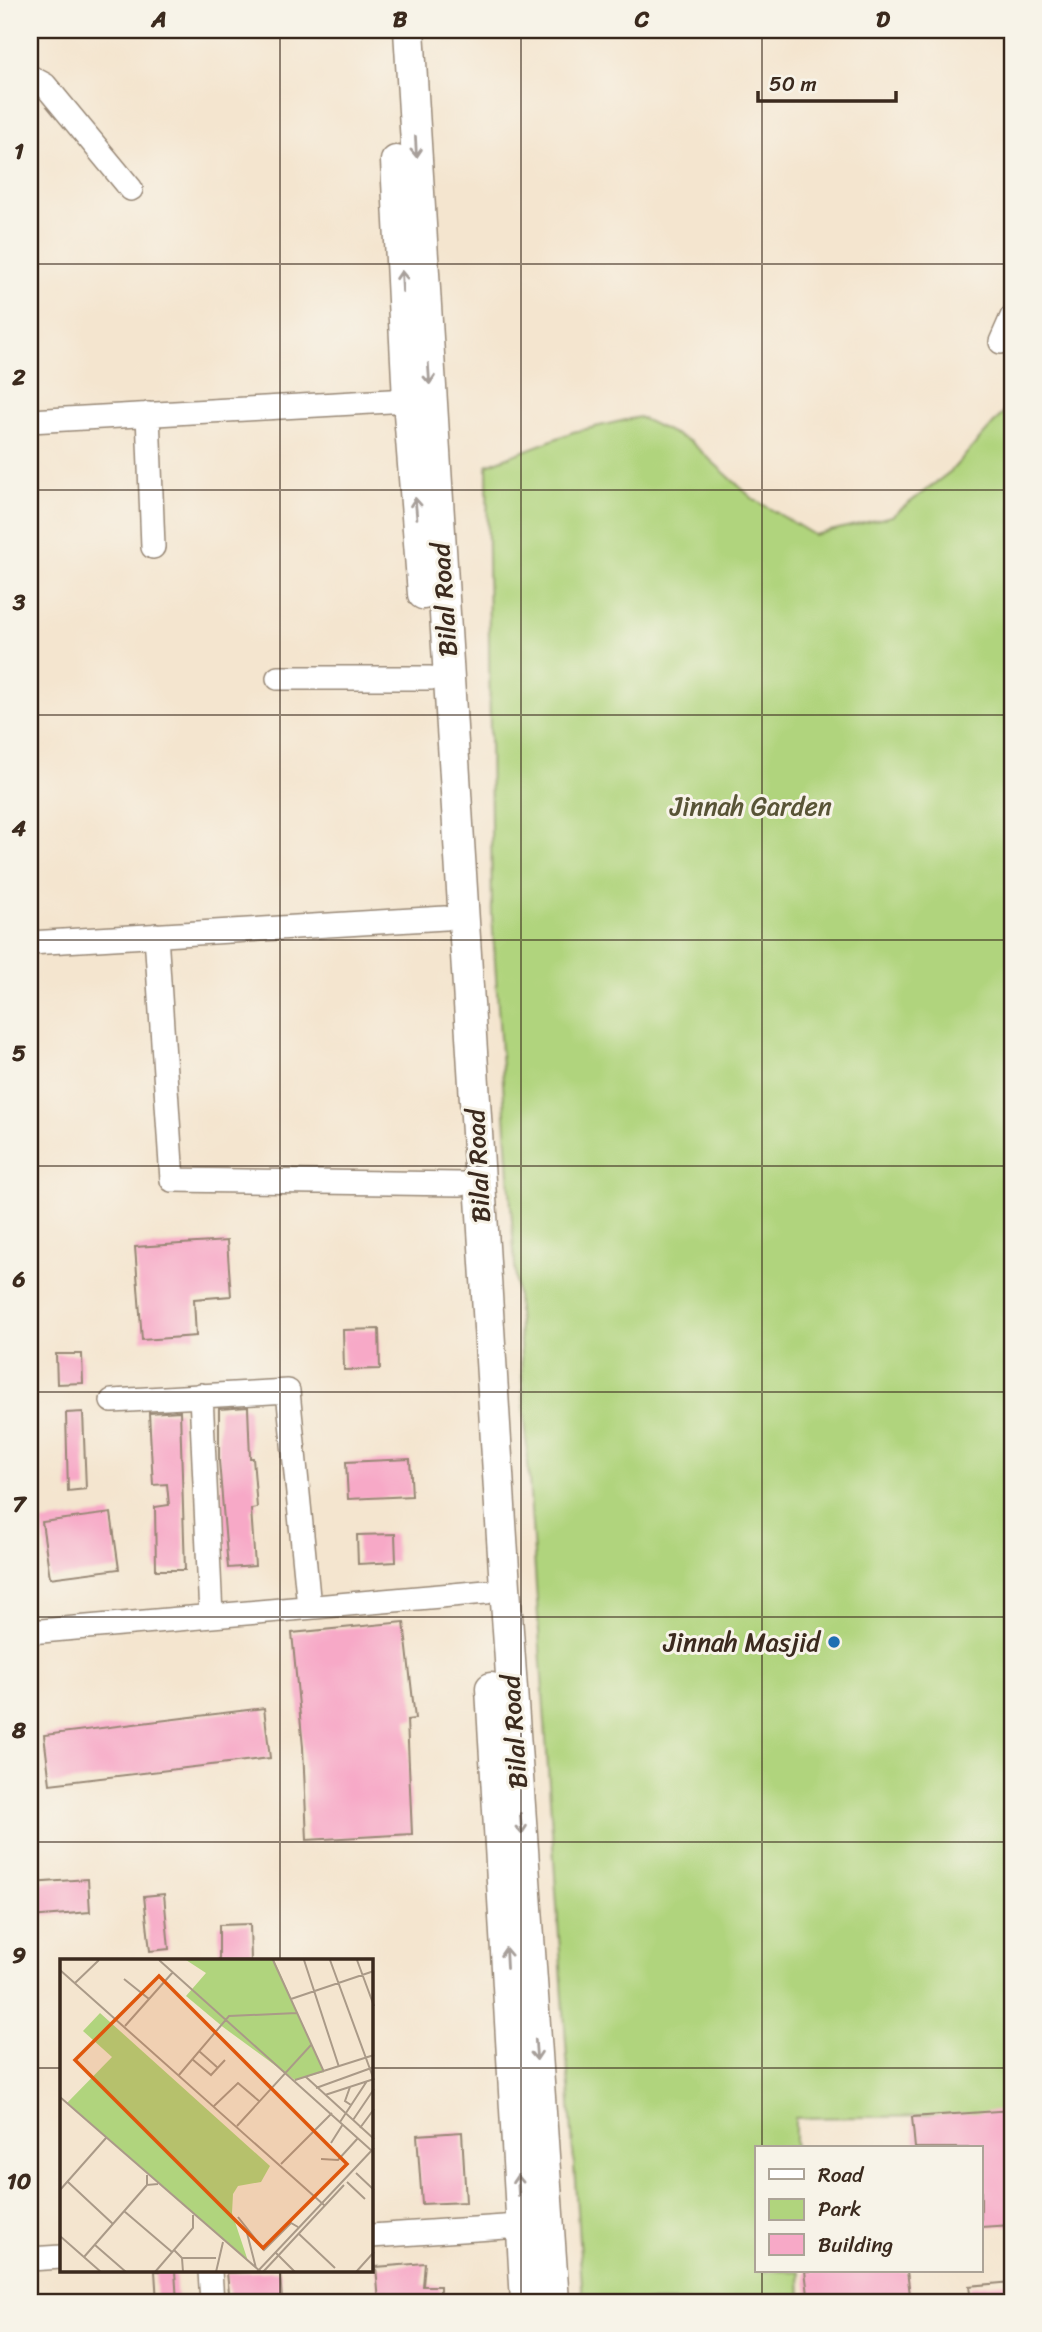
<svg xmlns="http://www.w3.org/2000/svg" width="1042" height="2332" viewBox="0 0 1042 2332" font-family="Sriracha,sans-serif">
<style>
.green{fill:#b0d47d;stroke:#767f4e;stroke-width:2}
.building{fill:#f7a9c7}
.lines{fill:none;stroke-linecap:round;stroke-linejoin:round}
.minor-casing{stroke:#988876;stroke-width:26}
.major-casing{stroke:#988876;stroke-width:33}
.minor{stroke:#fff;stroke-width:23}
.major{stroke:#fff;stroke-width:30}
.oneway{stroke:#a79f9a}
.grid{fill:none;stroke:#3b2a1e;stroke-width:2;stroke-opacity:0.55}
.poi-dot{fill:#1f6fb2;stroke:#f7f3e8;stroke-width:2.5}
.labels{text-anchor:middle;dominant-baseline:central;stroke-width:6;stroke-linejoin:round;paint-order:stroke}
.street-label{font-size:26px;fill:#3b2a1e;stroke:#f7f3e8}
.park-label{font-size:26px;fill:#585436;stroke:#f7f3e8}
.poi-label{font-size:26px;fill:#3b2a1e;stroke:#f7f3e8;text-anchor:end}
.inset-road{fill:none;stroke:#aa9a88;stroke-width:2}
.view{fill:#df570d;fill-opacity:0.15;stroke:#df570d;stroke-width:3.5}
.inset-edge{fill:none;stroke:#3b2a1e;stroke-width:3.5}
.neatline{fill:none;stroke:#3b2a1e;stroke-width:2.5}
.grid-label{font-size:23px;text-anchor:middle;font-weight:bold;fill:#3b2a1e}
</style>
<rect width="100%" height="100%" fill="#f7f3e8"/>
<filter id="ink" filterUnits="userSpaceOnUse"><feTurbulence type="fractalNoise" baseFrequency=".0143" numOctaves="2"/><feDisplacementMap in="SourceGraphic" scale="14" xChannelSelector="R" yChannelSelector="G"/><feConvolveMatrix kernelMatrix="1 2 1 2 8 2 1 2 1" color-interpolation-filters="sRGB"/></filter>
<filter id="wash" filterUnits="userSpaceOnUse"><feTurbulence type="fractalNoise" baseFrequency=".00686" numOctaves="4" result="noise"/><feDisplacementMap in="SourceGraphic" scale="28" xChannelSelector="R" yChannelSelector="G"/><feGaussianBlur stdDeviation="1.57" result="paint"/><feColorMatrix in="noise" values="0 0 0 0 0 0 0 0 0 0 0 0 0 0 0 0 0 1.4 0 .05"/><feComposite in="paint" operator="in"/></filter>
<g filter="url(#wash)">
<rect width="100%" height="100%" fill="#f4e5cf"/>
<path class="green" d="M1012,403V2115L795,2118V2148H757V2271H800L801,2302H583L492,916L487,465L573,432L639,417L691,442L752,498L814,535L892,516L951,471Z"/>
<g id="blocks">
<path class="building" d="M227,1241L231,1296L194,1299L196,1336L142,1340L135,1247Z
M379,1329L380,1369L344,1370L343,1330Z
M56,1354H82L83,1383L57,1384Z
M248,1407L250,1458H253L257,1508L251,1509L255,1566L228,1568L219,1461V1409Z
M180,1411L185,1570H156L155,1507L169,1505L167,1484L153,1485L149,1413Z
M83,1412L86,1489L68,1491L66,1413Z
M410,1459L412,1496L348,1499L346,1462Z
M111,1513L119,1569L50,1578L42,1522Z
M395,1534L396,1562L358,1564L357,1535Z
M404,1622L415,1719L407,1720L412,1834L307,1840L303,1747L292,1633Z
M264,1708L270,1758L50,1784L44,1735Z
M88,1879L90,1912L30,1917V1883Z
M164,1894L169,1949L150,1951L144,1896Z
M250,1924L251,1961H219V1925Z
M1012,2110V2225L981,2227V2148H915L912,2117Z
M462,2132L466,2202L422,2204L417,2135Z
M425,2263L423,2286H440V2302H379L376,2267Z
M155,2271H175L177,2302H157Z
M280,2271L282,2302H230L227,2273Z
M805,2271H907L911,2302H809Z
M1012,2282V2302H971L969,2286Z"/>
</g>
</g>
<g filter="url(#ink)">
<use href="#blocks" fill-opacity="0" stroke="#988876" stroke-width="2"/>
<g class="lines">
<g class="minor-casing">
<path id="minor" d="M30,77L45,85L131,189
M1001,342L1012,317
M148,414L153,547
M30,421L408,400
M278,678H430
M156,935L172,1180L461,1184
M30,943L445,918
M201,1395L211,1616
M112,1401L288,1391L309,1607
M30,1632L486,1592
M371,2236L520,2226
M30,2259L61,2257
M210,2271L212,2302"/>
</g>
<g class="major-casing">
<path id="major" d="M409,30L505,1587L554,2302
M396,161L408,400L423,594
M491,1688L526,2302"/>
</g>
<use href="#minor" class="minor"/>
<use href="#major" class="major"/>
</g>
<defs><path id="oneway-shaft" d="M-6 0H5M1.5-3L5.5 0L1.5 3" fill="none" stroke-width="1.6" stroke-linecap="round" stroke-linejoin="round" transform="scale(1.75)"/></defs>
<g class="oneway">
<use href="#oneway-shaft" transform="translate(416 147) rotate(87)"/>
<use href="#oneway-shaft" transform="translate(402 281) rotate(-93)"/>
<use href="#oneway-shaft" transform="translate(429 374) rotate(86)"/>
<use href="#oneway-shaft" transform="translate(416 508) rotate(-95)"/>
<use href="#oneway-shaft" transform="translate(521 1824) rotate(86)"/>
<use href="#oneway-shaft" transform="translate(506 1958) rotate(-93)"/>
<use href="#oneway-shaft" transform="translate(536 2050) rotate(86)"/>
<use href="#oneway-shaft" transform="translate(518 2185) rotate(-93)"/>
</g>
</g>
<path class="grid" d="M280,30V1961M521,30V2302M762,30V2148M30,264H1012M30,490H1012M30,715H1012M30,940H1012M30,1166H1012M30,1392H1012M30,1617H1012M30,1842H1012M30,2068H61M371,2068H1012M280,2271V2302M762,2271V2302"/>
<circle class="poi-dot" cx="834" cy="1642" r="7"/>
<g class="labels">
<g class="street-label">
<text transform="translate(444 600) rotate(-94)">Bilal Road</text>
<text transform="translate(478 1166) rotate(-93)">Bilal Road</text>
<text transform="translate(514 1732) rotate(-94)">Bilal Road</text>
</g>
<g class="park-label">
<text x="751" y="806">Jinnah Garden</text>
</g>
<g class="poi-label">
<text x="820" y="1642">Jinnah Masjid</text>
</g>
</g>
<g transform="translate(60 1959)">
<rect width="313" height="313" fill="#f4e5cf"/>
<path d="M126,1H214L264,113L235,121L163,68L126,37L146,14ZM40,54L210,207L201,223L178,227L173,235L172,254L188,302L7,144L52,98L23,72Z" fill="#b0d47d"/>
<path class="inset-road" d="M99,1L312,192M213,1L264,113M244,1L279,108M270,1L314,121M297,1L314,47M0,11L264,246M64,20L89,40M15,24L39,1M231,40L314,12M65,67L113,13M139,92L158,109M132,100L151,116L165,101M195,113L211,128M119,116L169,57L237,54M246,118L314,180M235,121L314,96M290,128L285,142L291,146M256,129L314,108M265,136L314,120M0,138L201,313M154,147L178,124L199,142M293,161L314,130M280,163L307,122M177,167L251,86M300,169L314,150M271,184L283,165M261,200L278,201L298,179M221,205L272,154M296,214L314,231M87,216V226L98,225M8,223L53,265M287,223L305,240M0,231L46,179M64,252L112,293M178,258L204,291L231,264L238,268M187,274L196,309M239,275L275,309M0,277L41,313M35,286L66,313M114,291L122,299L123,313M216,294L235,313M24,298L87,226M122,299H156M95,313L133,269V256M156,313L163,283M197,313L314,189M203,313L284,226M296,313L314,293"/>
<path class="view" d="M99,17L287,205L203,289L15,101Z"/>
<rect width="313" height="313" class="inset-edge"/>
</g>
<rect width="1042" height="2332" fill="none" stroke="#f7f3e8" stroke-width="77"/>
<rect x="755" y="2146" width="228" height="126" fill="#f7f3e8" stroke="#aca397" stroke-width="2"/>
<rect x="769" y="2169" width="35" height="10" fill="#ffffff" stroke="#aca397" stroke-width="2"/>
<text x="818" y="2182" font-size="21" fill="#3b2a1e">Road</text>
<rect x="769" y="2199" width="35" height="21" fill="#b0d47d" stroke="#aca397" stroke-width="2"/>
<text x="818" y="2216" font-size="21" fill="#3b2a1e">Park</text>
<rect x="769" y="2234" width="35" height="21" fill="#f7a9c7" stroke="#aca397" stroke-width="2"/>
<text x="818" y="2252" font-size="21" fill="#3b2a1e">Building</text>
<path d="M758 91v10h138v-10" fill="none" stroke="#3b2a1e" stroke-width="3.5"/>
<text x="769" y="91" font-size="21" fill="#3b2a1e" stroke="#f7f3e8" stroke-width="5" paint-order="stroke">50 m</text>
<rect x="38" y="38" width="966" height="2256" class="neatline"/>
<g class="grid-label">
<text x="159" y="27">A</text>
<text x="400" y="27">B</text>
<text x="642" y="27">C</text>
<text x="883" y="27">D</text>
<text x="19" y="159">1</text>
<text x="19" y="385">2</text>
<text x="19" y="610">3</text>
<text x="19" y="836">4</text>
<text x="19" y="1061">5</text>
<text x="19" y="1287">6</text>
<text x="19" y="1512">7</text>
<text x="19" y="1738">8</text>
<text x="19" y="1963">9</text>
<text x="19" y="2189">10</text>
</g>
</svg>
